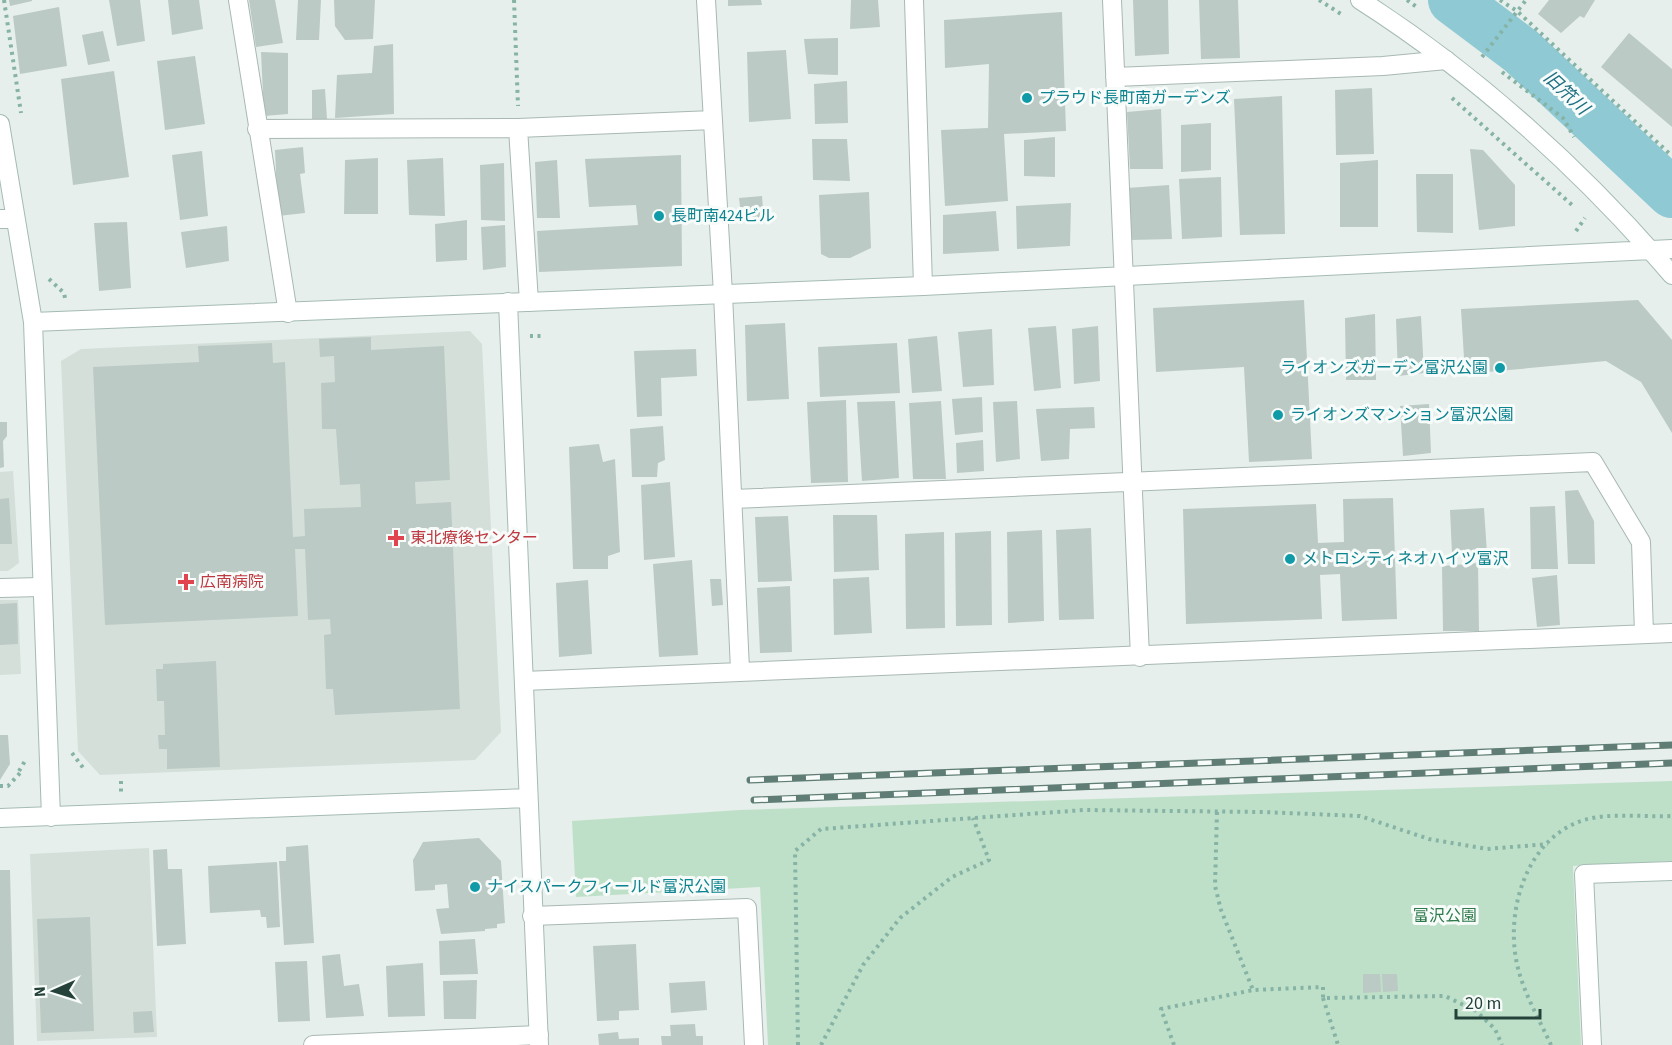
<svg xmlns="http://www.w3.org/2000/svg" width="1672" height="1045" viewBox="0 0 1672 1045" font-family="'Source Sans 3','Noto Sans JP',sans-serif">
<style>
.built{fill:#d4dfda}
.green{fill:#bfe0c8}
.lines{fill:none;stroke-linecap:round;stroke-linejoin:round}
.river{stroke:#8ec9d4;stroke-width:50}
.building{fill:#bbcac4}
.street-casing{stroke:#a8b8b2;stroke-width:20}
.secondary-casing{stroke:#a4bbb3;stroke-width:20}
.path{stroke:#86b3a5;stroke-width:4;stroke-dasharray:3 4.5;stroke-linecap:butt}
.street{stroke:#fff;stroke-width:18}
.secondary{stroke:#fff;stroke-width:18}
.rail-casing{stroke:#5f7d75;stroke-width:7}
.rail{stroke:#f7fbf9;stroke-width:4.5;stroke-dasharray:14;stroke-linecap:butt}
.culture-dot{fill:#0f9aa8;stroke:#f7fbf9;stroke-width:2}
.health-dot{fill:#e0444e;stroke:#f7fbf9;stroke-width:2}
.labels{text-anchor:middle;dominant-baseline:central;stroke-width:6;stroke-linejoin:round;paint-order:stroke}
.culture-label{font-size:16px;fill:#0d838f;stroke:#f7fbf9;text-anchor:start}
.health-label{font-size:16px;fill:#be3a42;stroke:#f7fbf9;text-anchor:start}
.park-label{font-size:16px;fill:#2d7a4b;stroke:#f7fbf9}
.water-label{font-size:18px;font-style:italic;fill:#1c6f80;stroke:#f7fbf9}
</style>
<rect width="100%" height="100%" fill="#e6efeb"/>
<path class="built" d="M470,331L482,344L501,732L475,760L100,775L78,751L61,361L81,349Z
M13,471L19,563L8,571H0V472Z
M0,600H18L21,674L0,675Z
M149,848L157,1037L37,1041L30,854Z"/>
<path class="green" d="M1672,781V861L1573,866L1581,1045H768L760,887L576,897L572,821L740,810Z"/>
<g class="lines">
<path class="river" d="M1453,0L1521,51L1672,193"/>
</g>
<path class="building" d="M9,0H32V1L10,6Z
M109,0H140L145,41L117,46Z
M168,0H199L203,29L172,35Z
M249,0H275L283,43L256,47Z
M298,0H321L319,40H296Z
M334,0H375L373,39L345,40L335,26Z
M728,0H761L762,5L728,6Z
M851,0H878L880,27L850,29Z
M1133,0H1168L1169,54L1135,56Z
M1199,0H1238L1240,58L1201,59Z
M1549,0H1595L1584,18L1580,16L1561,33L1538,14Z
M59,7L67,66L20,74L13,16Z
M1062,12L1066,131L1004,134L1008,201L945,206L941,130L988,128L989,64L945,68L944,20Z
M103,31L110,61L88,65L82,35Z
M1629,33L1672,69V127L1601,67Z
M838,38V75L808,74L804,39Z
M393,44L394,114L335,118L337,75L372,73L374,46Z
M786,50L791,119L749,122L747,52Z
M261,52L288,53V114L264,116Z
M195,56L205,124L165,130L157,61Z
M114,71L129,177L73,185L61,79Z
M847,81L848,123L815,124L814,84Z
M1372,88L1374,154L1336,155L1335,90Z
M325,89L327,119H312V90Z
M1282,96L1285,234L1240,235L1234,99Z
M1161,109L1163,169H1130L1127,112Z
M1211,123V170L1181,172V125Z
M1055,137V177L1024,176V140Z
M812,139H847L850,181L813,180Z
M303,147L305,173L300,174L305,213L278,216L275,150Z
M1470,149L1483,150L1515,185V226L1479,230Z
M202,151L208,216L180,220L172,155Z
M681,155L682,266L539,272L537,231L638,225L636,205L589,207L585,159Z
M378,158V214H344L345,160Z
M443,158L445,216L409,215L407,160Z
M557,160L560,218H537L535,162Z
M1378,160V227H1340V163Z
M504,163L505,221L481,220L480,165Z
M1416,174H1453V233L1417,232Z
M1221,177L1222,237L1182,239L1179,179Z
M1169,185L1172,239L1130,240L1127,188Z
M869,192L871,248L850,258H829L821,254L819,195Z
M762,196L764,221L742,223L739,198Z
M1071,203L1070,246L1017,249L1016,206Z
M996,211L999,251L943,254V215Z
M467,220V260L436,262L435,224Z
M127,222L131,288L99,291L94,223Z
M505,225L506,267L483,270L481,227Z
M227,226L229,261L186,268L181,232Z
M1304,300L1312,459L1249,462L1244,367L1156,372L1153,308Z
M1638,300L1672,340V433L1641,382L1606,361L1465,374L1461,309Z
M1375,314L1376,380H1346L1345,318Z
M1421,316L1424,373L1398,376L1396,319Z
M785,323L789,399L747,401L745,325Z
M1056,326L1061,388L1034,391L1028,328Z
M1098,326L1100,381L1074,384L1072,329Z
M992,329L994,385L963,387L958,332Z
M937,336L942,391L912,393L908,339Z
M371,337V350L444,346L450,480L415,482L416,504L451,502L460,709L335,715L333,689H326L324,635L331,634L330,619L308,620L305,549H295L298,616L105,625L93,367L199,362L198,346L272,343L273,363L285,362L293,537L305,536L304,509L361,507L360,484L340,485L336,429H322L321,383L335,382L334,356L320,357L319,339Z
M897,343L900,393L820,397L818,347Z
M696,349L697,376L661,378L662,416L637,417L634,351Z
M982,397L983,432L955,435L952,399Z
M846,400L848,482L811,483L807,402Z
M895,401L899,478L862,481L857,402Z
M941,401L946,479H913L909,403Z
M1017,401L1020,459L996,462L993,402Z
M1429,404L1431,453L1403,456L1400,406Z
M1094,407L1095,428L1070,429L1069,459L1041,461L1036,409Z
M0,422H7V436L3,441L4,467L0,468Z
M663,426L665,460L658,463L657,477H632L630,429Z
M983,440L984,471L957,473L956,443Z
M599,444L603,462L615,459L620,552L608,556V569H573L569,447Z
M670,482L675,557L644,560L641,485Z
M1578,490L1594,521L1595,564H1568L1565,491Z
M9,498L12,544H0V499Z
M1393,498L1397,619L1342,621L1340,574L1320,575L1322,619L1186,624L1183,509L1316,504L1318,543L1344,542L1343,499Z
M1555,506L1558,569H1531L1530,507Z
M1484,508L1487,554H1452L1450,510Z
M833,515H877L879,570L834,572Z
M788,516L792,581L758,582L755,517Z
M1091,528L1094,619L1059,620L1056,530Z
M1042,530L1044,621L1008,623L1007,532Z
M991,531L992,625L956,626L955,533Z
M944,532L945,628L906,629L905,534Z
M692,560L698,655L659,657L653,564Z
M1478,563L1479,631H1443L1442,566Z
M1557,575L1560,625L1537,627L1532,578Z
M869,577L872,633L834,635L833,579Z
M710,579H721L723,605L712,606Z
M588,580L592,654L559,657L556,583Z
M790,586L792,652L760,653L757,588Z
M17,603L18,644L0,645V604Z
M216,661L220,767L167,769V749H159L158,735H165L164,701H157L156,669H163V664Z
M0,735H8L10,764L0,780Z
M479,838L501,861L505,923L497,924V928L485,929V931L441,934L436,909L449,908L447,884L435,885V890L415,891L413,860L423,842Z
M308,845L314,943L284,945L279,861H286V847Z
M167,849L168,869H182L186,944L157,946L153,850Z
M277,862L280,927L267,928L266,917H261L260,910L210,913L208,866Z
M0,870H10L14,1045H0Z
M90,917L94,1031L41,1033L37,919Z
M475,939L478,974L440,975L439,941Z
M636,944L639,1010L619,1011V1020L597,1021L593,946Z
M340,954L344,986L359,984L364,1016L326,1018L322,956Z
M307,961L310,1021L278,1022L275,962Z
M423,963L425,1016L388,1017L386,966Z
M1363,974H1380L1381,992L1363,993Z
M1382,974H1397L1398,991L1383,992Z
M477,980L476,1019H444L443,981Z
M705,981L707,1010L671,1013L669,983Z
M152,1011L154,1032L134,1033L133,1012Z
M695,1024L696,1036H703V1045H662L661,1036H671L670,1025Z
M618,1032L619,1039L639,1038V1045H599L598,1034Z"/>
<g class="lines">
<g class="street-casing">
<path id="street" d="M238,0L288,313
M706,0L723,294L740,670
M914,0L923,286
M1112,0L1140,657
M1115,77L1383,66L1446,60
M518,128L529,302
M257,129L518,128L713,120
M0,219H15
M733,499L1593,462L1641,542L1644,634
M0,588L41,587
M524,681L1672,633
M532,916L747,908L754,1045
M313,1045L539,1035"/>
</g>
<g class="secondary-casing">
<path id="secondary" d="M1360,0C1476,74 1583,171 1672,275
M0,124L33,322L51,817
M508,302L539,1045
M33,322L923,286L1672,249
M0,818L528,798
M1592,1045L1584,874L1672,871"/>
</g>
<path class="path" d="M4,0L21,113
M514,0L518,106
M1319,0L1341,14
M1407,0L1418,8
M1500,0L1517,11L1672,156
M1482,57L1526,0
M1502,72L1563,118L1574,137
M1452,98L1572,205
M1576,231L1585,218
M49,279L64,293L65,298
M530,336H544
M72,753L84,769
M19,771L25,761
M121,781V792
M0,786H8L22,771
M1217,812L1215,886L1221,910L1253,990L1323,987V998L1445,996L1476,1011L1495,1029L1502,1045
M1323,998L1338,1045
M798,1045L795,851L821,829L1084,810L1262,812L1360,816L1429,839L1487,849L1548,844
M821,1045L863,965L900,918L952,877L989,860L973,818
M1174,1045L1161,1009L1253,990
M1551,1045C1539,1019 1523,992 1517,964C1504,905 1531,826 1598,817C1622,814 1648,817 1672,816"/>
<use href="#street" class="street"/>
<use href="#secondary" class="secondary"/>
<g class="rail-casing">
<path id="rail" d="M750,780L1672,745
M754,800L1672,763"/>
</g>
<use href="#rail" class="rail"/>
</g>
<g class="culture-dot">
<circle cx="1027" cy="98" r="6"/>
<circle cx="659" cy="216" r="6"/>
<circle cx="1500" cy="368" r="6"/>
<circle cx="1278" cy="415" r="6"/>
<circle cx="1290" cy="559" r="6"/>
<circle cx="475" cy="887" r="6"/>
</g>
<g class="health-dot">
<path d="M393 529h6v6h6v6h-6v6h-6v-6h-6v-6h6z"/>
<path d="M183 573h6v6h6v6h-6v6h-6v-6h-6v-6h6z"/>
</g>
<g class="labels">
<g class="culture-label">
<text x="1039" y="98">プラウド長町南ガーデンズ</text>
<text x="671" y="216">長町南424ビル</text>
<text x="1488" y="368" text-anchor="end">ライオンズガーデン富沢公園</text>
<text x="1290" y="415">ライオンズマンション富沢公園</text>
<text x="1302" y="559">メトロシティネオハイツ富沢</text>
<text x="487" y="887">ナイスパークフィールド富沢公園</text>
</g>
<g class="health-label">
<text x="410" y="538">東北療後センター</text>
<text x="200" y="582">広南病院</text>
</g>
<g class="park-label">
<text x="1445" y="916">富沢公園</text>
</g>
<g class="water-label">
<text transform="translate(1566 93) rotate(43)">旧笊川</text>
</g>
</g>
<g transform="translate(54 991) rotate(267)" stroke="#f7fbf9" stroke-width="4.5" paint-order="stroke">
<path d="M0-4.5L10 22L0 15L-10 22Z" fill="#24423a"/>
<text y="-9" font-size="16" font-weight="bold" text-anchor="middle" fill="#24423a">N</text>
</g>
<path d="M1456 1009v9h84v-9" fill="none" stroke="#24423a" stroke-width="3"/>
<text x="1465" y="1009" font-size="18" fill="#24423a" stroke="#f7fbf9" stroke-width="4.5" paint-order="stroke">20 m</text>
</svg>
